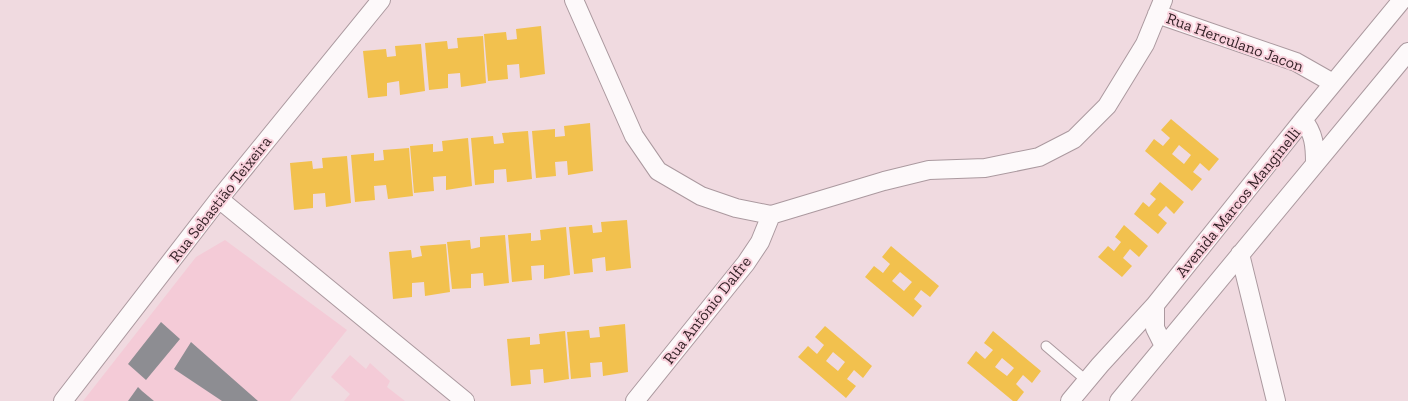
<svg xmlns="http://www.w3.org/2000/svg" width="1408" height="401" viewBox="0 0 1408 401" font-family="'Zilla Slab',serif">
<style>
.built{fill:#f4cbd7}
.homes{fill:#f2c14e;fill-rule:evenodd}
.industry{fill:#8d8d92}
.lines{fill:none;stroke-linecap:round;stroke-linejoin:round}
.service-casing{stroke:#ab999f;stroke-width:11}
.minor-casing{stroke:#ab999f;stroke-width:20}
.service{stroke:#fdf9fa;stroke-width:9}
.minor{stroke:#fdf9fa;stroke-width:18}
.labels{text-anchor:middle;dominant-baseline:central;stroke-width:4;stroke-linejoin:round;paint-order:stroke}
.street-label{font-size:16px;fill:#311f24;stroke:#f9d1dc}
</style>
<rect width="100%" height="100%" fill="#f0dae0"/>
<path class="built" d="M225,240L347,330L290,401H83L196,257Z
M350,355L366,369L370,363L390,381L387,387L405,401H344L350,394L331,377Z"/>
<path class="homes" d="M541,26L545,74L520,78L519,64L507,65L508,79L488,81L484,34L506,32L507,40L517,39L516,29Z
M483,36L486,83L461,87L460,73L448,74V88L429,90L425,43L447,41L448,49L458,48L457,38Z
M421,44L425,91L400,95L399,81L387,83V96L368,98L363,51L386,49L387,57L396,56L395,46Z
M1171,119L1219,159L1209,171L1200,163L1193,172L1202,179L1192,191L1145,151L1154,139L1163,146L1170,138L1161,130ZM1179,145L1191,155L1184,164L1172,154Z
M590,123L593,171L568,175L567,161L555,162L556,176L536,178L532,131L555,129V137L565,136L564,126Z
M528,131L532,179L507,182L506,169L494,170V183L475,185L471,138L493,136L494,144L504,143L502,133Z
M468,138L472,186L446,190V176L433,177L434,191L414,193L410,146L433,144V152L443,151L442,141Z
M409,148L413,196L388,199L386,185L374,186L375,200L355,202L351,155L374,153V161L384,160L383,150Z
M347,156L351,203L326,207L325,193L313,194V208L294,210L290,163L312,161L313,169L323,168L322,158Z
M1160,182L1184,202L1174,214L1166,206L1158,215L1167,223L1158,234L1134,214L1143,202L1149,207L1156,199L1150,194Z
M627,220L631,268L606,271L605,257L592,259L593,272L574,274L569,227L592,225L593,233L602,232L601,222Z
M1124,225L1148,246L1139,257L1130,249L1123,258L1132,266L1122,277L1098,257L1108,246L1114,251L1121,242L1115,237Z
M566,227L570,275L544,279V265L531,266L532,280L512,282L508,235L531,233V241L541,240L540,230Z
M505,235L509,283L484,286L483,273L471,274V288L452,289L447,242L470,240L471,249L480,247V237Z
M446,244L450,292L425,296L424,282L412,283V297L393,299L389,252L411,250L412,258L422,256L420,246Z
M891,246L939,286L930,297L921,290L914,299L922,306L913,317L865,277L874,266L883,273L890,264L882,257ZM900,272L912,282L904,291L892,281Z
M625,324L628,372L603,376L602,362L590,363L591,377L571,379L567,332L589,330L590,338L600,337L599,327Z
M825,326L872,366L863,378L854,370L847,379L856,386L846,398L798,357L808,346L817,354L824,345L815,337ZM833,352L845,362L838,371L826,361Z
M565,331L569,379L544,383L543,369L530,370L531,384L511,386L507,339L530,337V345L540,344L539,334Z
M993,331L1041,371L1032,383L1023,375L1016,384L1024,392L1017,401H1013L967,363L976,351L985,359L993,350L984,343ZM1002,358L1014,368L1007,376L995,367Z"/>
<path class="industry" d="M161,322L180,339L146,380L128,364Z
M191,342L258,401H222L174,369Z
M138,387L142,391L154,401H128Z"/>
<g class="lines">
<g class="service-casing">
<path id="service" d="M1046,346L1087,381"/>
</g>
<g class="minor-casing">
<path id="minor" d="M574,0L634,136L658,171L701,196L736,208L771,215L884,181L929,170L985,168L1039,157L1074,139L1107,106L1145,44L1163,0
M1157,14L1296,62L1333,83
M1303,120C1314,133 1315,146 1315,163
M219,199L465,401
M1240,254L1276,401
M1155,305V328L1164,346
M63,401L219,199L381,0
M635,401L746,263L760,242L771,215
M1070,401L1100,365L1155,305L1303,120L1402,0
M1119,401L1408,52"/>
</g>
<use href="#service" class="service"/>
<use href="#minor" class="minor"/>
</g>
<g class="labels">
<g class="street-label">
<text transform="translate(1235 42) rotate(20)">Rua Herculano Jacon</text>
<text transform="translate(220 199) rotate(-52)">Rua Sebastião Teixeira</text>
<text transform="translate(1238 202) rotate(-51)">Avenida Marcos Manginelli</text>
<text transform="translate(707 310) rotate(-52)">Rua Antônio Dalfre</text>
</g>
</g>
</svg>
